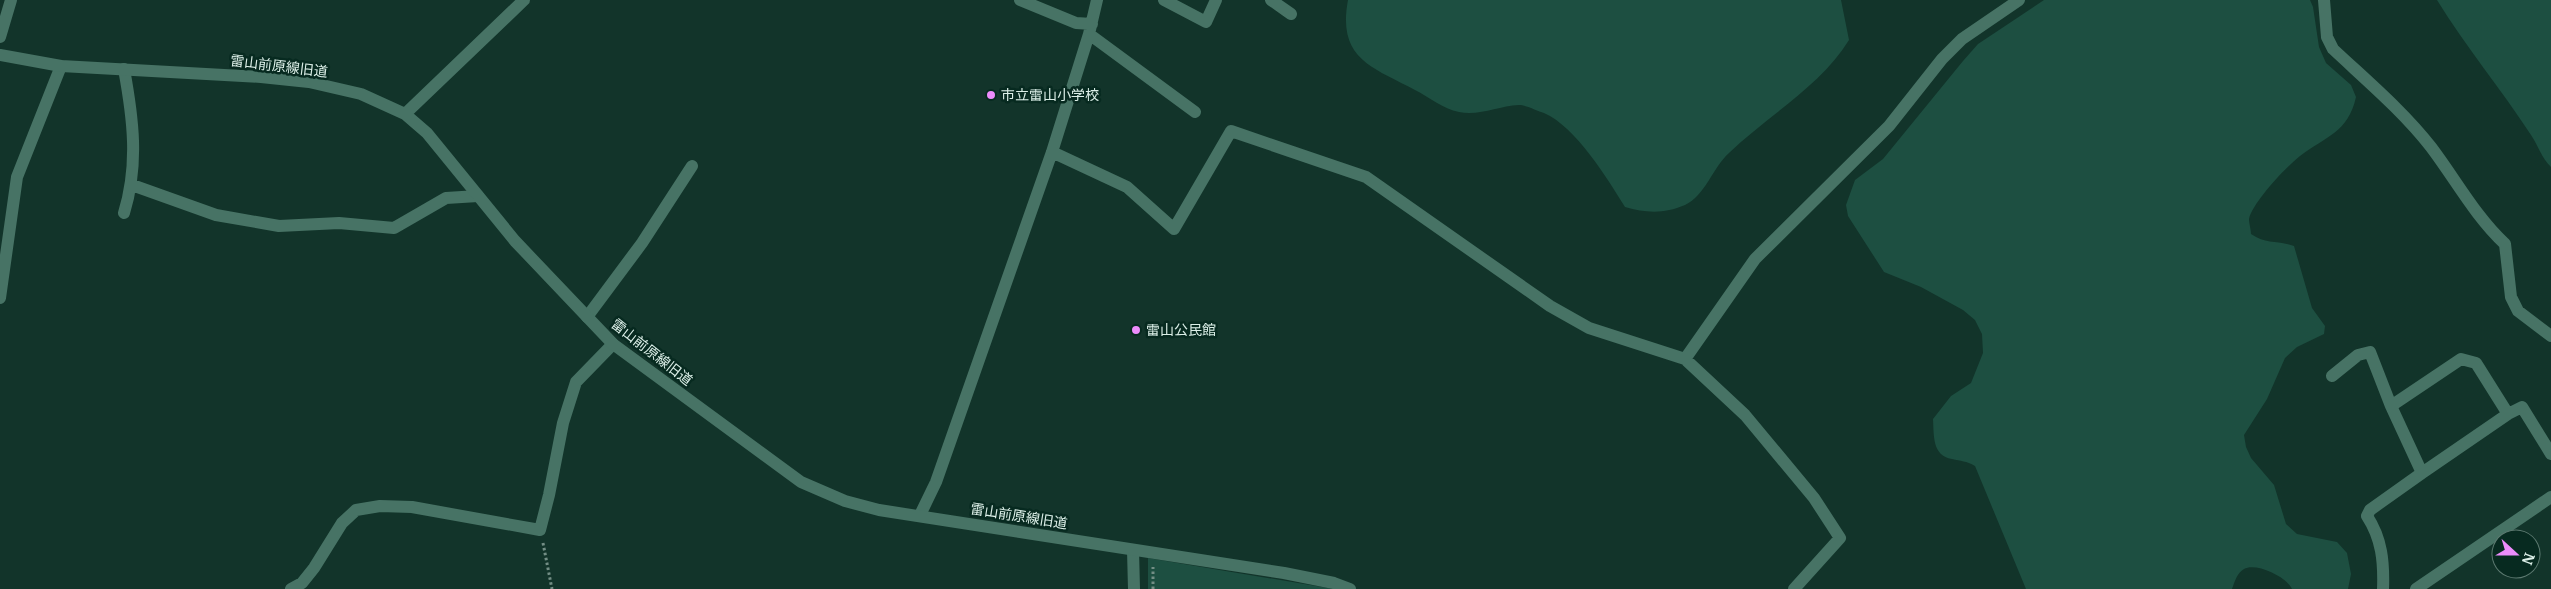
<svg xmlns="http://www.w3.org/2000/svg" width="2551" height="589" viewBox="0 0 2551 589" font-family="Merriweather,'Noto Sans JP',serif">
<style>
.green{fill:#1d4f41}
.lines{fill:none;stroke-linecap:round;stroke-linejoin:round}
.path{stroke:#738e85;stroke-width:3;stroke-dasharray:2.5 2.5;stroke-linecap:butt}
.minor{stroke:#477365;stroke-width:12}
.tertiary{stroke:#477365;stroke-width:12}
.poi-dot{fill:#ec8cfb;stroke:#072a20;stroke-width:2}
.labels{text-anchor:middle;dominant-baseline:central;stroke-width:5;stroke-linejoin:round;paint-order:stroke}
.street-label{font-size:14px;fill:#dcefe8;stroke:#072a20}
.poi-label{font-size:14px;fill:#dcefe8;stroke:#072a20;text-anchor:start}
</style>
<rect width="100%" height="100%" fill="#12342a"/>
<path class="green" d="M1348,0H1841L1849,40C1821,86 1767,116 1729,153C1713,167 1705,196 1685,205C1664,214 1646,213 1625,207C1607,178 1576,127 1544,113C1537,111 1526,105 1519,105C1498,106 1480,116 1459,112C1443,109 1429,97 1415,90C1372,67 1337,59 1348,0Z
M2044,0H2310L2313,7L2319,47L2326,63L2351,85L2356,97C2348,133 2326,136 2300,156C2286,167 2253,202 2249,219C2249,223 2251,230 2251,234C2267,245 2278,240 2294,246L2312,308L2325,326L2324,334L2297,347L2285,358L2267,399L2244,435L2246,447L2251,458L2274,485L2286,524L2297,534L2337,542L2347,553L2351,574L2348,589H2292C2287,577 2256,562 2244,569C2237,573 2235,581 2232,589H2026L1975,466C1966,461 1961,461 1952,459C1932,456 1934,435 1933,419L1951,396L1971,383L1983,353L1982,334L1975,320L1963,310L1921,287L1884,272L1848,216L1846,205L1855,180L1883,159L1963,61L1978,44Z
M2437,0H2551V167C2542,159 2538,145 2531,135C2501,89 2466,47 2437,0Z
M1148,558L1334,589H1148Z"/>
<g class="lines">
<path class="path" d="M543,543L552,589
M1153,589V567"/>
<path class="minor" d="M1020,0L1076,23L1092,24
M1164,0L1206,22L1216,0
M1271,0L1291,14
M2324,0L2327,37L2333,49C2366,80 2403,111 2431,147C2456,180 2475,216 2505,244L2511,297L2518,311L2551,336
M1089,34L1195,112
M0,37L11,0
M124,69C133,118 139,164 124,213
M1052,152L1127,187L1174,229L1231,131L1366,177L1550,306L1589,328L1685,359L1745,415L1814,498L1840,538L1794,589
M132,185L216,215L279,226L339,223L394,228L446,198L478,196
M0,298L17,177L61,66
M587,317L642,243L692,166
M1685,359L1755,259L1889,126L1942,59L1962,39L2019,0
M2332,376L2358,355L2370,352L2391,406
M2422,473L2508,414
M920,515L936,482L1052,152L1089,34L1097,0
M1133,550L1134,589
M291,589L302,583L314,568L342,523L356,510L380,506L412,507L540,530L549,495L563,423L576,382L613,344
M2383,589C2384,562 2382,539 2367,516L2370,510L2422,473L2391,406L2461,359L2476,363L2508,414L2522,407L2551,454
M2416,589L2551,497"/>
<path class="tertiary" d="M0,55L61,66L261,77L309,82L361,94L405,114L427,133L515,241L613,344L801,482L845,501L879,510L1284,573L1334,583L1350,589
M405,114L524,0"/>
</g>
<g class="poi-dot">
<circle cx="991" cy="95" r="5"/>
<circle cx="1136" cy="330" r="5"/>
</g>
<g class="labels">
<g class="street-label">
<text transform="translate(279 66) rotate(7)">雷山前原線旧道</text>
<text transform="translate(652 352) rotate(38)">雷山前原線旧道</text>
<text transform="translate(1019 516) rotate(9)">雷山前原線旧道</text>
</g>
<g class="poi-label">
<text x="1001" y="95">市立雷山小学校</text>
<text x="1146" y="330">雷山公民館</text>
</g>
</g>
<g transform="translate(2516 554) rotate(111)"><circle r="24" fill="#072a20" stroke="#5c7970"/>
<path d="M0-4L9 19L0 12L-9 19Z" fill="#ec8cfb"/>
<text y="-8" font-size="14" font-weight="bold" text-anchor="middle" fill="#dcefe8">N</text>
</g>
</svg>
